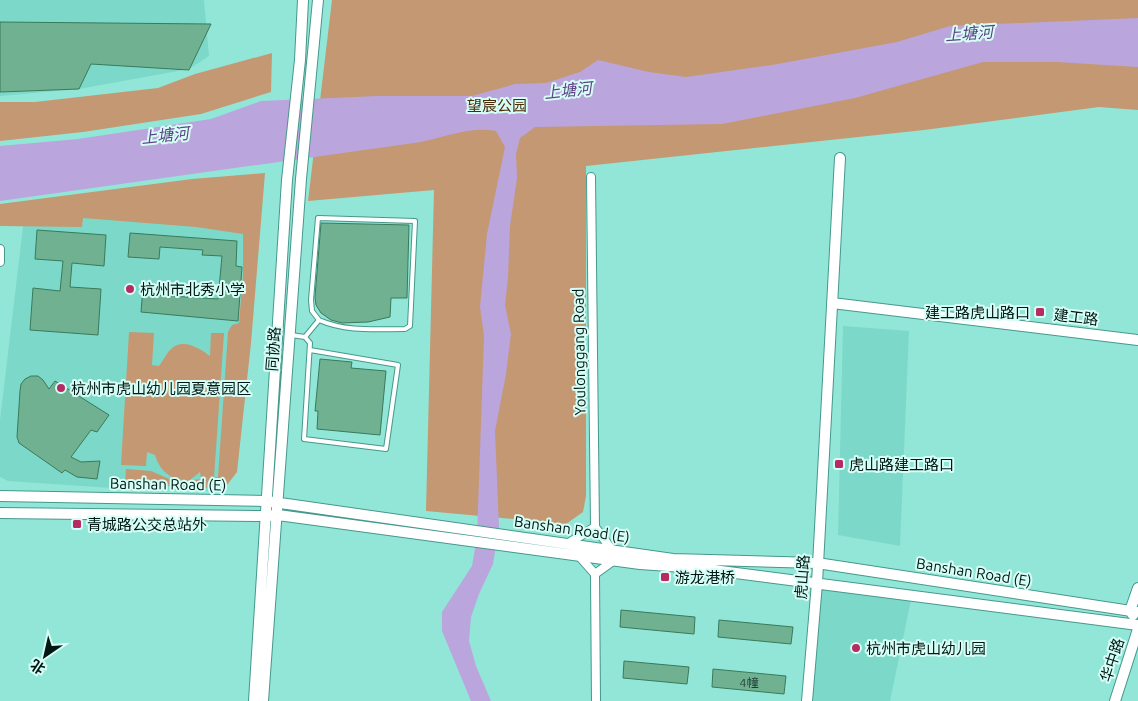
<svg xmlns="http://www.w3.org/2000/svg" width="1138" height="701" viewBox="0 0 1138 701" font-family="Ubuntu,'Noto Sans SC',sans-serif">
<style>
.built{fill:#7cd9c9}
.green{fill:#c49872}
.water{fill:#bba5dd}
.building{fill:#70b191;stroke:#387a5c}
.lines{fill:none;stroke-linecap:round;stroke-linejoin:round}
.lane-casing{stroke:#45998c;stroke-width:6}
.street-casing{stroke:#45998c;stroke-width:10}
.secondary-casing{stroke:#45998c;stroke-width:12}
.lane{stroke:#fff;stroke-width:4}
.street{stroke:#fff;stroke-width:8}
.secondary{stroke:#fff;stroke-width:10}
.poi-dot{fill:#b72b63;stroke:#d6fef6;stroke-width:2}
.labels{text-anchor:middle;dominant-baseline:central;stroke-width:4;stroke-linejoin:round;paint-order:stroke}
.number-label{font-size:12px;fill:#1c3e33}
.park-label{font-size:15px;fill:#4b2a07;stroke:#d6fef6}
.poi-label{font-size:15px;fill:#001714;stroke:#d6fef6;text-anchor:start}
.street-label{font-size:15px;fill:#001714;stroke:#d6fef6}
.water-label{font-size:16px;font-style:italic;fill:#5f4286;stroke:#d6fef6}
</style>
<rect width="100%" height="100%" fill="#92e6d7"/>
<path class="built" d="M0,0H204L209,56L189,69L79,89L0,96Z
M25,210L252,227L222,491L111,488L8,481L0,477V420Z
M843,326L909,331L900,546L838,535Z
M817,583L912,595L890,701H807Z"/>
<path class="green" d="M332,0H1138V110L1099,107L924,130L586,166V496L583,512L566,524L426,511L434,190L308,201Z
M272,53L271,92L201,114L83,132L0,141V102H35L158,88L195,74Z
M265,173L251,343L237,472L227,485L204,488L125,483L126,469L151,471L174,481L208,479L201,478L200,472L190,480C172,481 160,472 155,455L147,452L146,466L121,465L129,332L154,333L152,365L159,366C163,361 166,354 170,350C182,337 199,348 210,356L211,333H224L214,478L218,477L228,332L232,325L239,323L243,274V234L196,227L83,218L82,227L0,226V204L192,179Z"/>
<path class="water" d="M1138,18V67L1057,62H983L855,98L722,124L535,127L520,138L516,154L517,178L510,226L508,278L505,305L511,334L506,374L495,431L499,527L493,564L479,594L471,617L469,641L476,666L491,701H471L442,631V612L472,566L477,537L484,336L480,307L487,234L505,147L496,131C472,126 445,137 421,142L0,201V146L78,139L211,119L261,101L377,96H472L515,84L546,83L580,72L598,60L649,72L686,77L772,65L897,42L950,26Z"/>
<path class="building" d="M0,22L211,24L189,70L91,64L79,89L0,92Z
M321,223L409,225L407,298H391L390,317L368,322L342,323L331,320L321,313L316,305L315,297Z
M37,230L106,235L104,266L72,263L70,287L101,289L98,335L30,330L33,288L60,291L63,261L35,259Z
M130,233L237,241L236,266L242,267L238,321L141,312L143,287H153L155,295L218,299L222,256L202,255L203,250L160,247L159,259L128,257Z
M320,359L352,362L351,368L386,371L380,435L317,429L318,411H315Z
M31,376H38L43,380L49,389L55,381L109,415L97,432L91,430L71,457L81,462L100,461L97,479L77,477L65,470L62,473L19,443L17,437L20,391L21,384L25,379Z
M621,610L695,617L694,634L620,627Z
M719,620L793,627L791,644L718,637Z
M624,661L689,667L687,684L623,678Z
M713,669L786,676L784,694L712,687Z"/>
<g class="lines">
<g class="lane-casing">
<path id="lane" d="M291,335L305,337L310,343L304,439L386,449L398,365L310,350
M305,337L319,320L312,311L311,300L318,218L415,221L410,326L405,329C376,329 346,332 319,320"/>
</g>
<g class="street-casing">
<path id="street" d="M591,177L595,527L612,550
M0,249V262
M567,544L595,527
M579,556L595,574L596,701
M595,574L613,561"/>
</g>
<g class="secondary-casing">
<path id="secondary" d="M832,303L1138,340
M0,496L266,501L673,559L817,563L1138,612
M0,513L265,516L278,515L640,564L697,568L1138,625
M1133,615L1130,611L1138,588
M254,701L287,180L300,60L303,0
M263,701L301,179L318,0
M807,701L817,583L840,158
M1115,701L1138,629"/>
</g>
<use href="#lane" class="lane"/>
<use href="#street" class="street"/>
<use href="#secondary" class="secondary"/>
</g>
<g class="poi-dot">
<circle cx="130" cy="289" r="5"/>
<rect x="1035" y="307" width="10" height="10" rx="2.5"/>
<circle cx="61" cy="388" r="5"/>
<rect x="834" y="459" width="10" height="10" rx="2.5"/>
<rect x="72" y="519" width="10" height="10" rx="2.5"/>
<rect x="660" y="572" width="10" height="10" rx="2.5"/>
<circle cx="856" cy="648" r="5"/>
</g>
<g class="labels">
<g class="number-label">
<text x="749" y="682">4幢</text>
</g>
<g class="park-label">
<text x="497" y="105">望宸公园</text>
</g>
<g class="poi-label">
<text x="140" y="289">杭州市北秀小学</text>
<text x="1030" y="312" text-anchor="end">建工路虎山路口</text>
<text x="71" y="388">杭州市虎山幼儿园夏意园区</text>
<text x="849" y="464">虎山路建工路口</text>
<text x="87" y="524">青城路公交总站外</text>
<text x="675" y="577">游龙港桥</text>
<text x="866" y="648">杭州市虎山幼儿园</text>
</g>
<g class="street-label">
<text transform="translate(1076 317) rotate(7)">建工路</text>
<text transform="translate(273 349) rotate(-86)">同协路</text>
<text transform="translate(579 352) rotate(-91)">Youlonggang Road</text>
<text transform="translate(168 484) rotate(1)">Banshan Road (E)</text>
<text transform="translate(572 529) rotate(8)">Banshan Road (E)</text>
<text transform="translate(974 572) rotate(9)">Banshan Road (E)</text>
<text transform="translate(802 577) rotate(-86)">虎山路</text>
<text transform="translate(1112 660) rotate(-72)">华中路</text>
</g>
<g class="water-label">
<text transform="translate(969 33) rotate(-4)">上塘河</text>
<text transform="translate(568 90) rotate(-6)">上塘河</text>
<text transform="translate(165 135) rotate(-6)">上塘河</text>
</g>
</g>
<g transform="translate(45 656) rotate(214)" stroke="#d6fef6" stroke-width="4" paint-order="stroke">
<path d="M0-4L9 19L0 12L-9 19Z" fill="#001714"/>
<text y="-8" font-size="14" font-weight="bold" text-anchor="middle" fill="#001714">北</text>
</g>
</svg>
